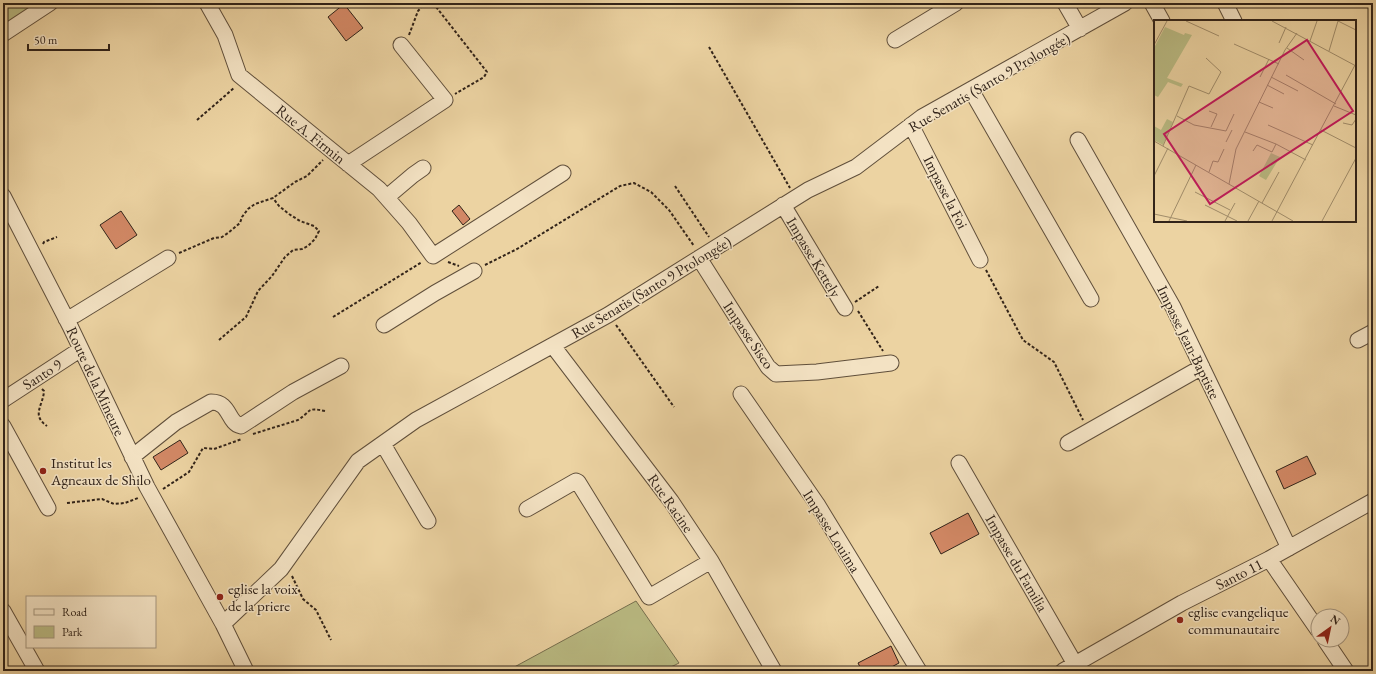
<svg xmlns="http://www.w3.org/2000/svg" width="1376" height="674" viewBox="0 0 1376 674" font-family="'EB Garamond',serif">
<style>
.green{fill:#babb83;stroke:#766f4e}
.building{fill:#d28865;stroke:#312319}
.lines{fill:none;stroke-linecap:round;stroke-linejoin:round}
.minor-casing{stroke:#604f3b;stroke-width:17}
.path{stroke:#312319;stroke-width:2;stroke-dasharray:3 2;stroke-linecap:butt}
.minor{stroke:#f3e2c3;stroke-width:15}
.poi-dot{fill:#8f2418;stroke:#f3e2c3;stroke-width:1.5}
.labels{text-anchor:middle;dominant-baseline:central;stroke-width:3;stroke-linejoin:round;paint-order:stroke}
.street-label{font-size:15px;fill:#312319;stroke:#f3e2c3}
.poi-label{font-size:15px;fill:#312319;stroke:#f3e2c3;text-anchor:start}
.inset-road{fill:none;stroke:#a18d6b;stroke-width:1}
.view{fill:#c2185b;fill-opacity:0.15;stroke:#c2185b;stroke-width:2}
.inset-edge{fill:none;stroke:#312319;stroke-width:2}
</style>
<rect width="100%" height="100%" fill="#ecd3a2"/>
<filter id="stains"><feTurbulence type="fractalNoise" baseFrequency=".005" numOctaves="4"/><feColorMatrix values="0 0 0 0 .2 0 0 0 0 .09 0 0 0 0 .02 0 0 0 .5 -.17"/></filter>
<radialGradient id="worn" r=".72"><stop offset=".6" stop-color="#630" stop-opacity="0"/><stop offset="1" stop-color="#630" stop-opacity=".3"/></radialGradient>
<path class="green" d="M3,3H45L3,31Z
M636,601L679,663L663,671H507Z"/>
<path class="building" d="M344,4L363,28L346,41L328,17Z
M459,205L470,219L463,225L452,211Z
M121,211L137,235L116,249L100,225Z
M180,440L188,453L161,470L153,457Z
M1307,456L1316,474L1284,489L1276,471Z
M968,513L979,534L941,554L930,533Z
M891,646L899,663L884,671H862L858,663Z"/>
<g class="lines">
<g class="minor-casing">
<path id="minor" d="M207,3L225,35L239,75L379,189L409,223L433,256L563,173
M1065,3L1080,29
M1152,3L1162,21
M1225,3L1234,21
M3,34L50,3
M895,40L956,3
M971,90L1091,299
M911,125L980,260
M1078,140L1173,307L1289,548
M348,164L445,100L401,45
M3,196L70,326L147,487L223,624L246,671
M387,197L413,175L423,168
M783,205L845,308
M699,258L768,367L776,374L817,372L891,363
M66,319L75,315L168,258
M384,325L435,293L474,271
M1358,340L1373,332
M553,346L671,501L711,561L774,671
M741,394L817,504L919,671
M3,400L81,349
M3,426L48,508
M1068,443L1202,367
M383,444L428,521
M132,457L176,422L211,402C231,402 227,423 241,426L293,392L341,366
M959,463L1079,671
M527,509L574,482L576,481L578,482L649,597L711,561
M1269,559L1318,630
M3,611L37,671
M223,624L281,569L358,461L416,420L608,315L808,190L856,167L922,117L1125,3
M1325,640L1346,671
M1063,671L1182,603L1269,559L1373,501"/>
</g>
<path class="path" d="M433,3L487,72L484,77L455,94
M409,35L418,11L425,3
M709,47L790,188
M197,120L234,88
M675,186L709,237
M43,244L44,242L57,237
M179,253L214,238L222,237L228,233L240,223L242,217L248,209L255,204L273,198L295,182L307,176L323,160
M448,262L459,266
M485,265L517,249L620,186L634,183L651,192L669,210L694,246
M986,270L1023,340L1054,362L1083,420
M855,302L879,286
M858,311L883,351
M333,317L422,262
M616,325L674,407
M219,340L246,317L258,291L272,276L285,257L293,250L302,249L308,246L315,239L319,231L314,226L300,221L289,214L279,206L273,198
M42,389L44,391C43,406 31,415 47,426
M253,434L298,420C312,411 306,407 325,411
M163,489L189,472L203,448L214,449L242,439
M67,503L102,499L114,504L125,503L138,498
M292,576L303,599L316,610L331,640"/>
<use href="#minor" class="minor"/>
</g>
<g class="poi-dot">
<circle cx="43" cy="471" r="4"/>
<circle cx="220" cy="597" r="4"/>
<circle cx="1180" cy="620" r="4"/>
</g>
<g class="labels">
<g class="street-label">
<text transform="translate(989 82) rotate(-30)">Rue Senatis (Santo 9 Prolongée)</text>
<text transform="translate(311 134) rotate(39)">Rue A. Firmin</text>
<text transform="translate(946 192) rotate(63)">Impasse la Foi</text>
<text transform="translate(814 257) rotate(59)">Impasse Kettely</text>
<text transform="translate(651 287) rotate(-31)">Rue Senatis (Santo 9 Prolongée)</text>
<text transform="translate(749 335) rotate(56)">Impasse Sisco</text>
<text transform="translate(1189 342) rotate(64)">Impasse Jean-Baptiste</text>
<text transform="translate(42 374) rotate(-33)">Santo 9</text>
<text transform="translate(96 381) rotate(65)">Route de la Mineure</text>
<text transform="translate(671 503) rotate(55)">Rue Racine</text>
<text transform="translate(832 531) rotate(58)">Impasse Louima</text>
<text transform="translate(1017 563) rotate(60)">Impasse du Familia</text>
<text transform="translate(1239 574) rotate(-27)">Santo 11</text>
</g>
<g class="poi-label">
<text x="51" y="462">Institut les<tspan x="51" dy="17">Agneaux de Shilo</tspan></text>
<text x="228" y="588">eglise la voix<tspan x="228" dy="17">de la priere</tspan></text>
<text x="1188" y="611">eglise evangelique<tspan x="1188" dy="17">communautaire</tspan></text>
</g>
</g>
<g transform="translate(1154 20)">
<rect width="202" height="202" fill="#ecd3a2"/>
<path d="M11,7L30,15L31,13L38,15L13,58L29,64L27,67L14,62L4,77L0,75V28ZM13,99L19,102L9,125L0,120V106L7,110ZM117,133L126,137L112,160L105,156Z" fill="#babb83"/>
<path class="inset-road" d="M32,1L65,16M118,1L202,46M184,1L202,10M156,21L163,1M125,23L132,7M80,24L125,44M0,25L13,1M133,28L150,40M175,31L184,1M132,55L182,84M106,57L115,39M117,57L144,71M113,65L130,74M105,82L119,88M180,86L202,95M55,91L63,94L57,107M23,96L40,105L72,111L80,94M189,103L198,105L202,99M114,105L159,125M167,110L202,128M91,112L122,124L152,140M0,121L139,201M72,122L78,110M9,126L35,66L55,74L67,52L52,38M99,131L103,125L118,132L122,124M55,152L59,141L64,142L70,129M0,156L14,128M75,164L82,129L131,30L143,13M41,172L76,190M108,183L125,152M51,185L83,201M0,194L33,201M15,201L42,145M71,201L81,183M94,201L105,181M118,201L201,45M168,201L202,138"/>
<path class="view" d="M153,20L199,91L56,184L10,114Z"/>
<rect width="202" height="202" class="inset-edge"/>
</g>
<rect width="1376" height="674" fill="none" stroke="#ecd3a2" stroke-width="16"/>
<rect x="4" y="4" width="1368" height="666" fill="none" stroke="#312319" stroke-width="2"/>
<rect x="8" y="8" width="1360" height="658" fill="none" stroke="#312319"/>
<rect x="26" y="596" width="130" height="52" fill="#f3e2c3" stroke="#a5967f"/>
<rect x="34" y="609" width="20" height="6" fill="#f3e2c3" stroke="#a5967f"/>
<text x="62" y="616" font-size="12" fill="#312319">Road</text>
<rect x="34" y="626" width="20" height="12" fill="#babb83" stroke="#a5967f"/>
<text x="62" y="636" font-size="12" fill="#312319">Park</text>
<g transform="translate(1330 628) rotate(33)"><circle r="19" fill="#f3e2c3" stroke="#a5967f"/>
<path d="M0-3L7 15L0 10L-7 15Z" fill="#8f2418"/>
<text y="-6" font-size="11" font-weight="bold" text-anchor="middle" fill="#312319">N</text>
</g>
<path d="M28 44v6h81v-6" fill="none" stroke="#312319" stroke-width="2"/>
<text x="34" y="44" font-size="12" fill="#312319" stroke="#f3e2c3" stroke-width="3" paint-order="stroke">50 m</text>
<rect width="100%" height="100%" filter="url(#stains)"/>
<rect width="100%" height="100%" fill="url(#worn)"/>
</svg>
